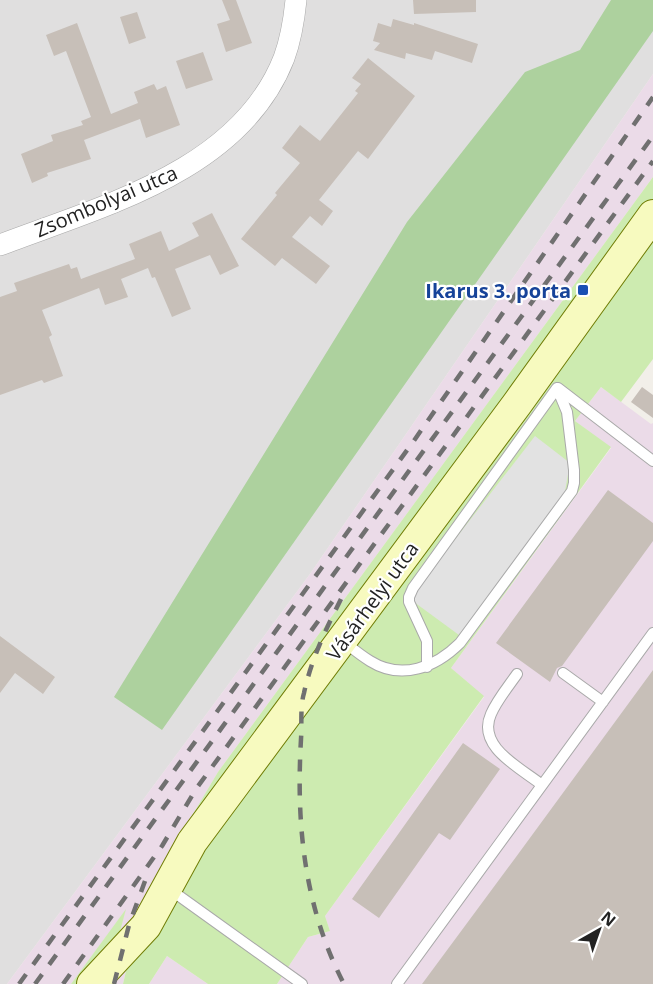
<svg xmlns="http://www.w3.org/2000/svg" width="653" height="984" viewBox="0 0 653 984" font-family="'Open Sans',sans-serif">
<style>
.residential{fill:#e0dfdf}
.industrial{fill:#ebdbe8}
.grass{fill:#cdebb0}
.forest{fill:#add19e}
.parking{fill:#e2e2e2}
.building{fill:#c7bfb8}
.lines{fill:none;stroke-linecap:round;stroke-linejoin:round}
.lane-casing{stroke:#a9a9a9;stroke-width:12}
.street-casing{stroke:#a9a9a9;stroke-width:22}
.secondary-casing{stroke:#707d05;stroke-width:32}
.lane{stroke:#fff;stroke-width:10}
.street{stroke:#fff;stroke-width:21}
.secondary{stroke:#f7fabf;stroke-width:30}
.rail{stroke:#707070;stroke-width:4.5;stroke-dasharray:12 12;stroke-linecap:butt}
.transit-dot{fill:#1a4fb4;stroke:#fff;stroke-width:2}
.labels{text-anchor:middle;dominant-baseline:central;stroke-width:4.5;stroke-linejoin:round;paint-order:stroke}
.street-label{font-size:20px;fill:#222;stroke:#fff}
.transit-label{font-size:20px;font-weight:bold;fill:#164399;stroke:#fff;text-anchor:end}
</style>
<rect width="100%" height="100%" fill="#f2efe9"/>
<path class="residential" d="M0,0H653V74L310,574L7,984H0Z"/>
<path class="industrial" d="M653,74V177L218,772L152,884L137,924L123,984H106L125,911L71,984H7L310,574Z
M601,387L651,424L653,423V984H277L308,937L330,931L325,916L484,697L451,668L611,448L575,421Z
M167,956L208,984H149Z"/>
<path class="grass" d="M653,177V359L621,402L601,387L575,421L611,447L451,668L484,696L325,916L330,931L308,937L277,984H208L167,956L149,984H123L137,924L152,883L218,772Z
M126,909L106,984H71Z"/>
<path class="forest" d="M611,0H653V31L162,730L114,697L407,222L525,72L580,50Z"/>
<path class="parking" d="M535,436L570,463L564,497L459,635L414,602L415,591Z"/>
<path class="building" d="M222,0H236L252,43L226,52L217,24L230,20Z
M413,0H476V12L414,14Z
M137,12L146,38L129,44L120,17Z
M393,19L414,25V23L478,44L472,63L435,51L432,60L406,53L405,59L374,50L380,43L373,41L378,23L391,27Z
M77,23L111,114L138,103L134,92L154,84L157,90L166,86L180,125L146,138L140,119L84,140L91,159L47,173L48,176L32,183L21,154L53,141L51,135L83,125L81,121L91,117L66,51L54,56L46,35Z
M203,52L213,80L186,89L176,61Z
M368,58L415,96L368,159L358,151L319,200L333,211L322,226L310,216L292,237L330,266L316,284L282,258L275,266L241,239L277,195L275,193L300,163L282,148L300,125L320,141L358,93L355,91L361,84L352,78Z
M212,213L239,266L220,275L210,255L175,269L191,309L172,317L155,277L152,278L148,268L121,279L128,297L105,305L99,288L42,310L52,335L49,337L63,376L44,383L42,380L0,395V297L17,291L14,283L69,264L71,269L77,267L81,279L135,259L129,244L161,231L169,251L199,236L192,223Z
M642,387L653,395V418L631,402Z
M608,490L653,523V541L562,666L557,668L550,682L496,643Z
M0,636L55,677L43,694L15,673L0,693Z
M653,670V984H422L516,857Z
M463,743L500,769L450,840L439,833L379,918L352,899Z"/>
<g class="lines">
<g class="lane-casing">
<path id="lane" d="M558,388L653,461
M343,641C352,648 360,655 370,661C402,681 436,667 460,643L572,491L574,483V470L567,412L557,388
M427,667V641L409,602V597L413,588L557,388
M563,673L603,702
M517,674C508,687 497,700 491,714C476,747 521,768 542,785
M168,888L302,984
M397,984L653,633"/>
</g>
<g class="street-casing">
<path id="street" d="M0,245C102,206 240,171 284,58C291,39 294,20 296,0"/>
</g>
<g class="secondary-casing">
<path id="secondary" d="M92,984L146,926L192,842L517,404L653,215"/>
</g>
<use href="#lane" class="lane"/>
<use href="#street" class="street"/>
<use href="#secondary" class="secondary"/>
<path class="rail" d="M341,599C326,629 311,660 304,693C300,707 302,724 301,739C296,824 304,907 344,984
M19,984L413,442L653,97
M35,984L653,136
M63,984L162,846L196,789L653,161
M114,984L129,925L145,881"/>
</g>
<rect class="transit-dot" x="577" y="284" width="12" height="12" rx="3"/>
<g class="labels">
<g class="street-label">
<text transform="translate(106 201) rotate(-23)">Zsombolyai utca</text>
<text transform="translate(372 601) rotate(-54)">Vásárhelyi utca</text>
</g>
<g class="transit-label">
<text x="571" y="290">Ikarus 3. porta</text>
</g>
</g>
<g transform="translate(599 930) rotate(40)" stroke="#ffffff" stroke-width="4.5" paint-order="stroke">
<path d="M0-4.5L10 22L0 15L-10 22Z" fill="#222222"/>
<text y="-9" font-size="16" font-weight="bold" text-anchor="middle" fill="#222222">N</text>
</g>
</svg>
